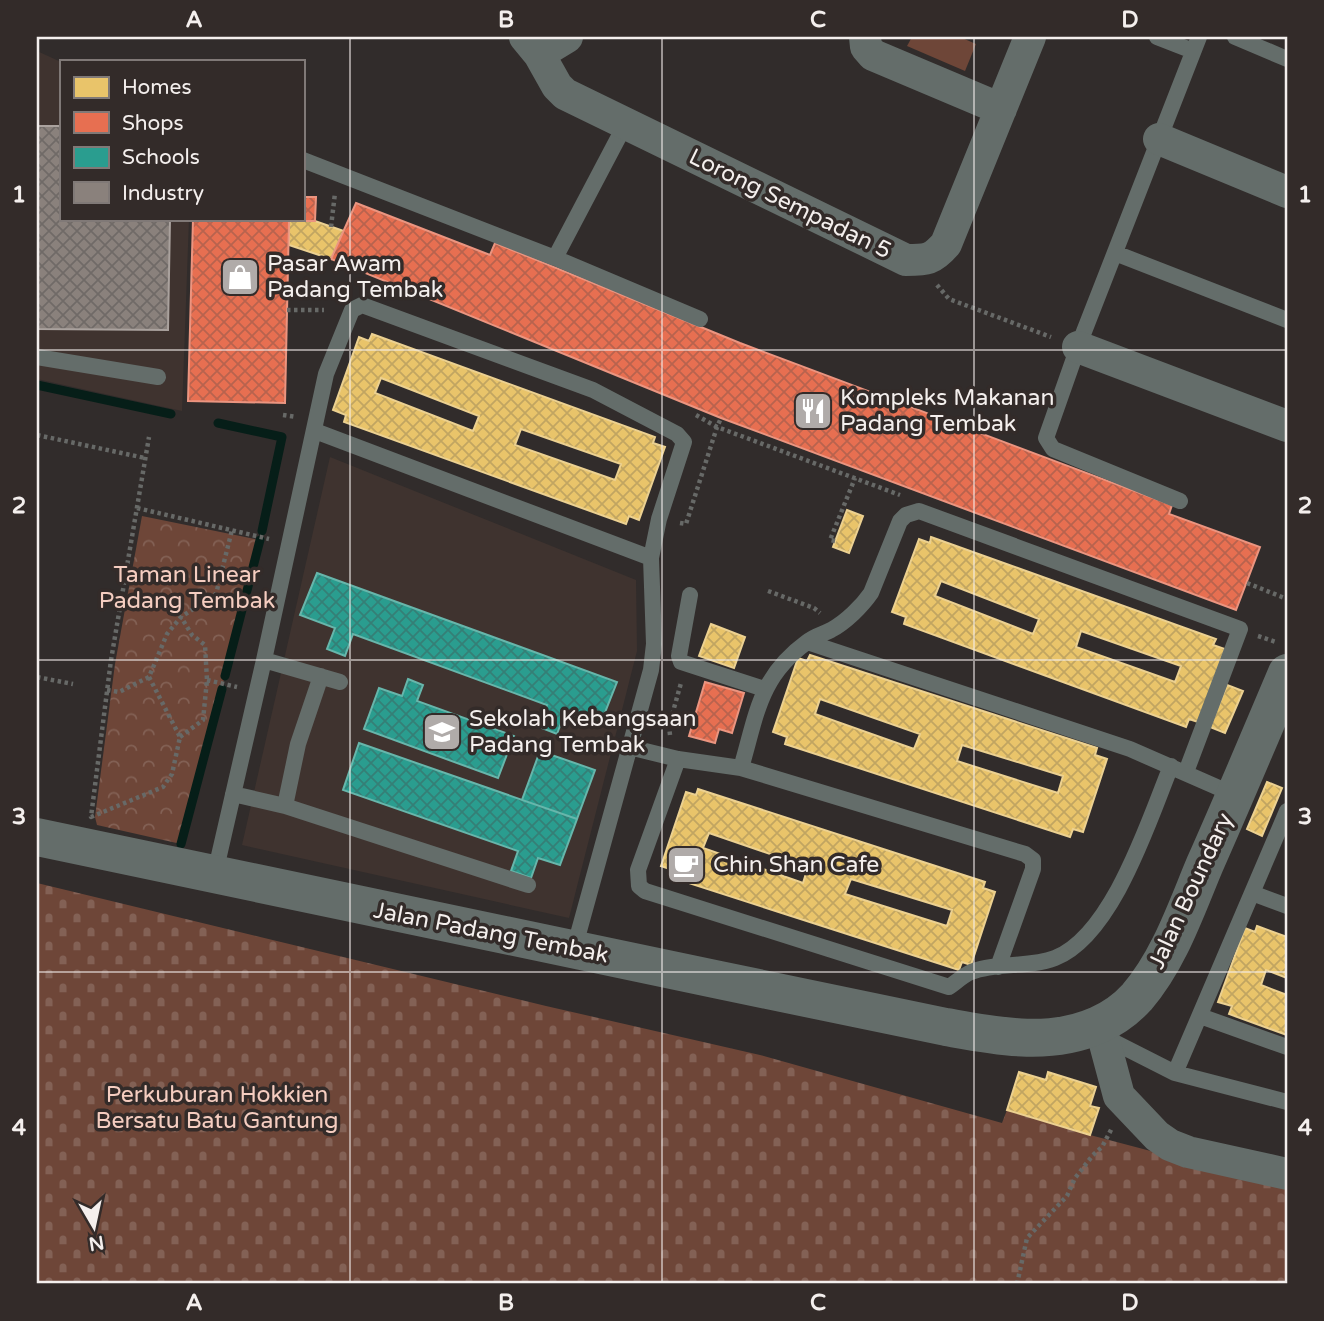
<svg xmlns="http://www.w3.org/2000/svg" width="1324" height="1321" viewBox="0 0 1324 1321" font-family="'Varela Round',sans-serif">
<style>
.built{fill:#3f332f}
.forest{fill:url(#forest-crowns)}
.cemetery{fill:url(#cemetery-stones)}
.pitch{fill:#6e4638}
.homes{fill:url(#homes-cross-hatch);stroke:#ecd191;stroke-width:2;fill-rule:evenodd}
.shops{fill:url(#shops-cross-hatch);stroke:#eb9580;stroke-width:2}
.schools{fill:url(#schools-cross-hatch);stroke:#67b6ab;stroke-width:2}
.industry{fill:url(#industry-cross-hatch);stroke:#aaa29e;stroke-width:2}
.lines{fill:none;stroke-linecap:round;stroke-linejoin:round}
.stream{stroke:#061e18;stroke-width:9}
.path{stroke:#676967;stroke-width:4.5;stroke-dasharray:3.5 3.5;stroke-linecap:butt}
.service{stroke:#646d6a;stroke-width:16}
.minor{stroke:#646d6a;stroke-width:32}
.tertiary{stroke:#646d6a;stroke-width:38}
.grid{fill:none;stroke:#f4efed;stroke-width:2;stroke-opacity:0.55}
.labels{text-anchor:middle;dominant-baseline:central;stroke-width:7;stroke-linejoin:round;paint-order:stroke}
.street-label{font-size:23px;fill:#f4efed;stroke:#332b29}
.poi-label{font-size:23px;fill:#f4efed;stroke:#332b29;text-anchor:start}
.park-label{font-size:23px;fill:#f5cdc0;stroke:#332b29}
.neatline{fill:none;stroke:#f4efed;stroke-width:2.5}
.grid-label{font-size:23px;text-anchor:middle;font-weight:bold;fill:#f4efed}
</style>
<defs>
<pattern id="forest-crowns" width="20" height="18" patternUnits="userSpaceOnUse" patternTransform="scale(1.75)"><rect width="20" height="18" fill="#6e4638"/><path d="M2 6a3 3 0 1 1 6 0M12 15a3 3 0 1 1 6 0" fill="none" stroke="#836155"/></pattern>
<pattern id="cemetery-stones" width="16" height="16" patternUnits="userSpaceOnUse" patternTransform="scale(1.75)"><rect width="16" height="16" fill="#6e4638"/><path d="M2 7V4a2 2 0 0 1 4 0v3zM10 15v-3a2 2 0 0 1 4 0v3z" fill="#836155"/></pattern>
<pattern id="homes-cross-hatch" width="8" height="8" patternUnits="userSpaceOnUse" patternTransform="scale(1.75)"><rect width="8" height="8" fill="#e9c46a"/><path d="M0 0l8 8M0 8l8-8" fill="none" stroke="#c1a561"/></pattern>
<pattern id="shops-cross-hatch" width="8" height="8" patternUnits="userSpaceOnUse" patternTransform="scale(1.75)"><rect width="8" height="8" fill="#e76f51"/><path d="M0 0l8 8M0 8l8-8" fill="none" stroke="#b8634e"/></pattern>
<pattern id="schools-cross-hatch" width="8" height="8" patternUnits="userSpaceOnUse" patternTransform="scale(1.75)"><rect width="8" height="8" fill="#2a9d8f"/><path d="M0 0l8 8M0 8l8-8" fill="none" stroke="#357f76"/></pattern>
<pattern id="industry-cross-hatch" width="8" height="8" patternUnits="userSpaceOnUse" patternTransform="scale(1.75)"><rect width="8" height="8" fill="#8a817c"/><path d="M0 0l8 8M0 8l8-8" fill="none" stroke="#706a67"/></pattern>
</defs>
<rect width="100%" height="100%" fill="#312c2b"/>
<path class="built" d="M37,51L61,62V219H189L182,411L37,379Z
M330,457L636,580L637,651L569,918L242,845Z"/>
<path class="forest" d="M142,516L260,540L181,844L97,825L95,817L115,664Z"/>
<path class="cemetery" d="M37,883L546,1006L760,1055L1002,1123L1007,1110L1090,1135L1287,1187V1284H37Z"/>
<path class="pitch" d="M912,37H960L976,44L965,71L907,46Z"/>
<path class="homes" d="M289,221H315L344,231L331,259L289,245Z
M372,334L655,437L653,443L665,447L639,520L629,516L626,524L344,422L346,415L333,410L359,337L369,341ZM381,378L479,416L473,431L375,393ZM521,429L621,464L615,480L515,445Z
M847,510L863,516L849,553L833,547Z
M931,537L1216,639L1213,645L1225,649L1198,722L1189,719L1186,727L904,624L906,617L892,612L919,539L930,543ZM941,581L1039,619L1033,634L935,596ZM1081,631L1181,666L1175,682L1076,647Z
M711,624L745,637L734,668L699,656Z
M810,655L1097,748L1095,755L1107,759L1083,832L1073,829L1070,837L785,744L787,737L773,732L798,658L807,661ZM820,699L920,734L914,749L815,714ZM962,745L1063,776L1058,793L957,761Z
M1227,685L1243,691L1225,733L1210,727Z
M1267,782L1282,788L1262,836L1247,829Z
M698,789L985,882L983,888L995,892L971,965L962,962L959,970L673,878L676,871L661,866L686,792L696,795ZM709,833L808,867L803,883L703,848ZM851,879L952,910L947,926L845,894Z
M1257,926L1287,937V978L1266,970L1261,985L1287,995V1035L1229,1014L1232,1006L1218,1002L1245,928L1255,932Z
M1019,1072L1046,1080L1048,1072L1096,1087L1090,1106L1099,1108L1090,1135L1007,1110Z"/>
<path class="shops" d="M303,197H316L315,221H289L285,403L188,401L193,219H303Z
M356,203L490,255L495,243L740,343L1172,505L1169,514L1260,547L1236,610L721,418L331,259Z
M705,682L744,693L732,733L719,729L715,743L689,736Z"/>
<path class="schools" d="M317,573L617,682L600,725L565,712L557,734L539,727L547,705L353,634L345,656L327,649L335,628L300,615Z
M408,679L423,685L417,701L514,736L498,778L364,729L379,688L402,696Z
M359,743L577,819L560,865L538,858L531,878L511,871L518,851L343,790Z
M540,751L595,770L577,819L522,800Z"/>
<path class="industry" d="M37,126H61V219H170L168,330L37,329Z"/>
<g class="lines">
<path class="stream" d="M37,385L171,414
M218,423L282,437L262,531
M225,676L260,540
M181,844L222,689"/>
<path class="path" d="M331,227L335,193
M326,261L327,258
M937,285L949,299L1051,337
M287,310H324
M283,415L296,417
M696,415L717,427L721,418
M37,435L145,458
M137,508L269,539
M680,523L686,524L717,427L900,495
M835,541L830,540L855,478
M1247,583L1287,599
M768,591L814,608L820,613
M1258,636L1276,642
M37,677L73,684
M149,677L180,737L172,774L163,787L91,817L111,660L149,437
M207,680L237,687
M107,690L119,692L149,677L167,634L181,617L216,594L232,530
M670,735L669,726L681,683
M180,737L203,720L207,680L205,645L192,635L181,617
M1017,1284L1027,1238L1067,1196L1075,1178L1093,1155L1102,1147L1112,1128"/>
<path class="service" d="M1157,37L1193,51
M1235,37L1287,59
M303,160L555,258L700,319
M1115,253L1287,320
M555,258L625,125
M37,357L158,377
M315,431L651,558
M1180,501L1053,449L1046,438L1078,347L1199,37
M690,595L679,656L681,662L764,689
M807,642L1130,749L1235,795
M264,660L340,682
M321,676L298,744L285,806L528,885
M629,747L678,759L741,768L1025,854L1033,860V869L998,967
M678,759L638,870L639,886L645,891L949,987C956,982 964,975 971,972C997,962 1029,968 1055,958C1113,935 1149,820 1171,766
M741,768C757,714 759,677 807,642C814,636 823,634 831,630C846,622 862,606 871,593L900,521L906,515L919,511L1240,629L1186,772
M233,794L285,806
M215,873L264,660L326,374L352,310L362,305L593,390L677,434L684,442L659,519L651,558L654,644L651,670L574,949
M1252,893L1287,906
M1200,1016L1287,1047
M1106,1038L1175,1073L1287,1102
M1175,1073L1287,811"/>
<path class="minor" d="M525,37L539,54L557,86L565,94L906,260C927,260 932,260 946,244L1030,37
M865,37L866,47L873,55L1001,109
M539,54L567,37
M1159,139L1287,192
M1078,347L1287,426
M1100,1025L1119,1096L1157,1136L1170,1145L1188,1152L1287,1174"/>
<path class="tertiary" d="M37,837C340,902 643,964 946,1027C997,1036 1049,1047 1098,1025C1112,1019 1127,1008 1137,997C1169,960 1186,909 1205,864C1233,801 1260,737 1287,673"/>
</g>
<path class="grid" d="M350,37V1284M662,37V1284M974,37V1284M37,350H1287M37,660H1287M37,972H1287"/>
<defs>
<g id="shop-square" transform="scale(2.0125)"><rect x="-9" y="-9" width="18" height="18" rx="4" fill="#b0aba9" stroke="#332b29"/><path d="M-5-2.5h2.3a2.7 3.5 0 0 1 5.4 0H5L5.5 6h-11ZM-1.5-2.5h3a1.5 2.3 0 0 0-3 0Z" fill="#fff"/></g>
<g id="restaurant-square" transform="scale(2.0125)"><rect x="-9" y="-9" width="18" height="18" rx="4" fill="#b0aba9" stroke="#332b29"/><path d="M-5-6h1v4h1v-4h1v4h1v-4h1v5L-1.5 .5V6h-2V.5L-5-1ZM5-6V6H3V1.5H1.5Q1.5-4 5-6Z" fill="#fff"/></g>
<g id="school-square" transform="scale(2.0125)"><rect x="-9" y="-9" width="18" height="18" rx="4" fill="#b0aba9" stroke="#332b29"/><path d="M0-5L7-2L0 1L-7-2ZM-4 1L0 2.5L4 1V4Q0 6-4 4Z" fill="#fff"/></g>
<g id="cafe-square" transform="scale(2.0125)"><rect x="-9" y="-9" width="18" height="18" rx="4" fill="#b0aba9" stroke="#332b29"/><path d="M-5.5-4.5H6V0H3Q3 3.5 0 3.5H-2.5Q-5.5 3.5-5.5 0ZM3-3.2v2h1.7v-2ZM-6 4.5H4V6H-6Z" fill="#fff"/></g>
</defs>
<g fill-rule="evenodd">
<use href="#shop-square" x="240" y="277"/>
<use href="#restaurant-square" x="813" y="411"/>
<use href="#school-square" x="442" y="732"/>
<use href="#cafe-square" x="686" y="865"/>
</g>
<g class="labels">
<g class="street-label">
<text transform="translate(790 204) rotate(26)">Lorong Sempadan 5</text>
<text transform="translate(1191 891) rotate(-65)">Jalan Boundary</text>
<text transform="translate(491 933) rotate(11)">Jalan Padang Tembak</text>
</g>
<g class="poi-label">
<text x="267" y="264">Pasar Awam<tspan x="267" dy="26">Padang Tembak</tspan></text>
<text x="840" y="398">Kompleks Makanan<tspan x="840" dy="26">Padang Tembak</tspan></text>
<text x="469" y="719">Sekolah Kebangsaan<tspan x="469" dy="26">Padang Tembak</tspan></text>
<text x="713" y="865">Chin Shan Cafe</text>
</g>
<g class="park-label">
<text x="187" y="575">Taman Linear<tspan x="187" dy="26">Padang Tembak</tspan></text>
<text x="217" y="1095">Perkuburan Hokkien<tspan x="217" dy="26">Bersatu Batu Gantung</tspan></text>
</g>
</g>
<rect width="1324" height="1321" fill="none" stroke="#332b29" stroke-width="77"/>
<rect x="60" y="60" width="245" height="161" fill="#332b29" stroke="#807977" stroke-width="2"/>
<rect x="74" y="77" width="35" height="21" fill="#e9c46a" stroke="#807977" stroke-width="2"/>
<text x="122" y="94" font-size="21" fill="#f4efed">Homes</text>
<rect x="74" y="112" width="35" height="21" fill="#e76f51" stroke="#807977" stroke-width="2"/>
<text x="122" y="130" font-size="21" fill="#f4efed">Shops</text>
<rect x="74" y="147" width="35" height="21" fill="#2a9d8f" stroke="#807977" stroke-width="2"/>
<text x="122" y="164" font-size="21" fill="#f4efed">Schools</text>
<rect x="74" y="182" width="35" height="21" fill="#8a817c" stroke="#807977" stroke-width="2"/>
<text x="122" y="200" font-size="21" fill="#f4efed">Industry</text>
<g transform="translate(94 1227) rotate(171)" stroke="#332b29" stroke-width="5" paint-order="stroke">
<path d="M0-5L12 26L0 18L-12 26Z" fill="#f4efed"/>
<text y="-10" font-size="19" font-weight="bold" text-anchor="middle" fill="#f4efed">N</text>
</g>
<rect x="38" y="38" width="1248" height="1244" class="neatline"/>
<g class="grid-label">
<text x="194" y="27">A</text>
<text x="506" y="27">B</text>
<text x="818" y="27">C</text>
<text x="1130" y="27">D</text>
<text x="19" y="202">1</text>
<text x="1305" y="202">1</text>
<text x="19" y="513">2</text>
<text x="1305" y="513">2</text>
<text x="19" y="824">3</text>
<text x="1305" y="824">3</text>
<text x="19" y="1135">4</text>
<text x="1305" y="1135">4</text>
<text x="194" y="1310">A</text>
<text x="506" y="1310">B</text>
<text x="818" y="1310">C</text>
<text x="1130" y="1310">D</text>
</g>
</svg>
